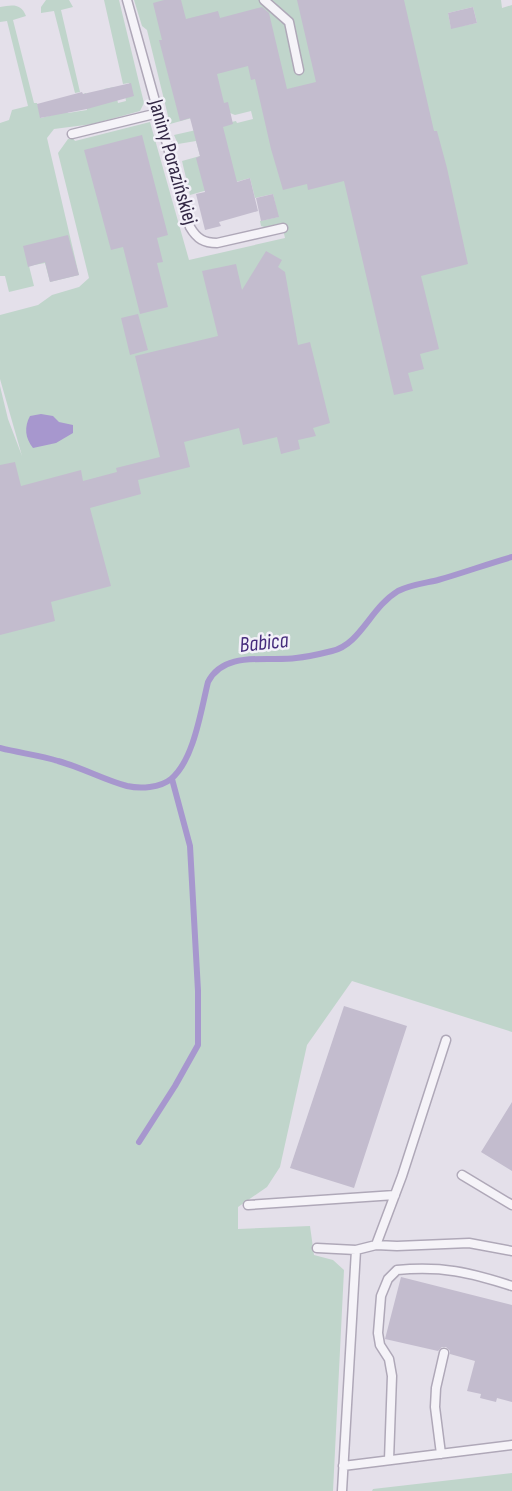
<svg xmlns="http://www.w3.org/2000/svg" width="512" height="1491" viewBox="0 0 512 1491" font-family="'Sofia Sans Condensed',sans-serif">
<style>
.green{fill:#c0d5cb;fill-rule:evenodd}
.water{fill:#a797ce}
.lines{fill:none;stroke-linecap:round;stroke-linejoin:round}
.stream{stroke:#a797ce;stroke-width:6}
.building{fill:#c3bcce}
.service-casing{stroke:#afa8b8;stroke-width:11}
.service{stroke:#f5f3f8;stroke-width:8}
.labels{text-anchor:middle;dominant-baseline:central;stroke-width:5;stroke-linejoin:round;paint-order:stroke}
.street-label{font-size:21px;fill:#322744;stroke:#f2f0f8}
.water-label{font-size:22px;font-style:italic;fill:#462c7c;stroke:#f2f0f8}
</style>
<rect width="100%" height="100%" fill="#e4e0ea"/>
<path class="green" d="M46,0H69L73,7L61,10L80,92L75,93L54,11L41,13V7Z
M104,0H119L144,103L140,111L93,124L54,129L47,138L79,275L50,282L45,263L29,266L34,286L9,292L5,276H0V123L9,120L12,110L28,106L7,21L0,22V7C12,5 21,3 26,16L13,20L34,103H37L41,118L67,111L68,113L87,110L83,94L86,93L89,107L108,102L104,89L114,87L118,103L126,101L125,95L132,93L129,83L123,84Z
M134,0H501L502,8L512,5V1032L352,981L307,1045L280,1167L267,1187L238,1207V1229L310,1226L314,1255L333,1260L344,1270L333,1491H0V386L8,419L22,456L0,379V315L38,305L52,295L79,287L89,278L58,153L68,139L73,138L75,141L150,122L189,260L285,238L282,225L267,228L261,226L260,221L278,217L273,194L255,198L250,178L190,195L182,161L200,156L196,141L178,144L174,135L236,121L237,123L253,119L251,111L235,115L230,113L192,118L170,124L147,30L142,26ZM473,7L477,23L451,28L448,13Z
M512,1473V1491H372L373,1489Z"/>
<path class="water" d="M41,414L53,416L59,422L73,425V433L56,443L33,448C25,438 24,427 30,416Z"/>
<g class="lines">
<path class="stream" d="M0,748C19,753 39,755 58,761C81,767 104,780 127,786C140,789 160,788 171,779C194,760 201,710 208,682C224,650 267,662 296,658C308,657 320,654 332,651C361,644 370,608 398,591C409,585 425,583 438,580C463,573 487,564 512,557
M139,1142L175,1086L198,1045V991L190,846L172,779"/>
</g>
<path class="building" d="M164,0H181L186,19L218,11L220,18L262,7L269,13L287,89L316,82L297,0H404L434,131H437L447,168L468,264L421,276L439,349L420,354L424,369L408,373L413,391L394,395L344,181L308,190L307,184L283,190L271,149L255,79L251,80L248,66L217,74L224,103L228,102L233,124L223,127L237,182L250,178L258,211L219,222L221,226L205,230L196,194L205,192L196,158L200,156L190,118L180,121L159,40H162L153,3Z
M473,7L477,23L451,29L448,13Z
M131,83L134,96L87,109L40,118L37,104L82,92L83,94Z
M142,135L168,235L157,238L163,262L157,263L168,307L140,314L123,247L111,250L84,150Z
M273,194L279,217L261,221L256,198Z
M68,235L79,275L50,282L45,262L28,267L23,246Z
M266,251L282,260L278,267L285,272L298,345L310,342L330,423L313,428L316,436L298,440L300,449L281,454L277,437L243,445L239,428L184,442L190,467L138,480L141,494L90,508L111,586L51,602L55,621L0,635V465L15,462L21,486L81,470L83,481L117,472L116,468L160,457L135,356L218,336L202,271L236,264L242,290Z
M138,314L148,350L130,355L121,318Z
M344,1006L407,1026L354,1188L290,1168Z
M512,1102V1171L481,1152Z
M401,1277L512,1305V1402L497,1398L496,1402L480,1398L481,1394L467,1391L475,1361L450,1354V1351L446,1347H442L438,1351L385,1339Z"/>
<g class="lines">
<g class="service-casing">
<path id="service" d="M127,0L190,227C197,239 204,243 217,243L283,228
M264,0L289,22L299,70
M72,134L158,113
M462,1175L512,1205
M248,1205L395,1195
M376,1245L402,1176L446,1040
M317,1248L356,1250L376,1245L397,1246L469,1243L512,1251
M441,1454L435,1407L436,1388L444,1353
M389,1460L392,1376L389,1359L380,1345L378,1333L381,1296L388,1279L397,1270C442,1266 469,1272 512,1286
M343,1466L512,1445
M342,1491L356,1250"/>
</g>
<use href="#service" class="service"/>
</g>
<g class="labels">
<g class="street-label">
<text transform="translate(173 162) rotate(74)">Janiny Porazińskiej</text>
</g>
<g class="water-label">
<text transform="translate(264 643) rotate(-6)">Babica</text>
</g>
</g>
</svg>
